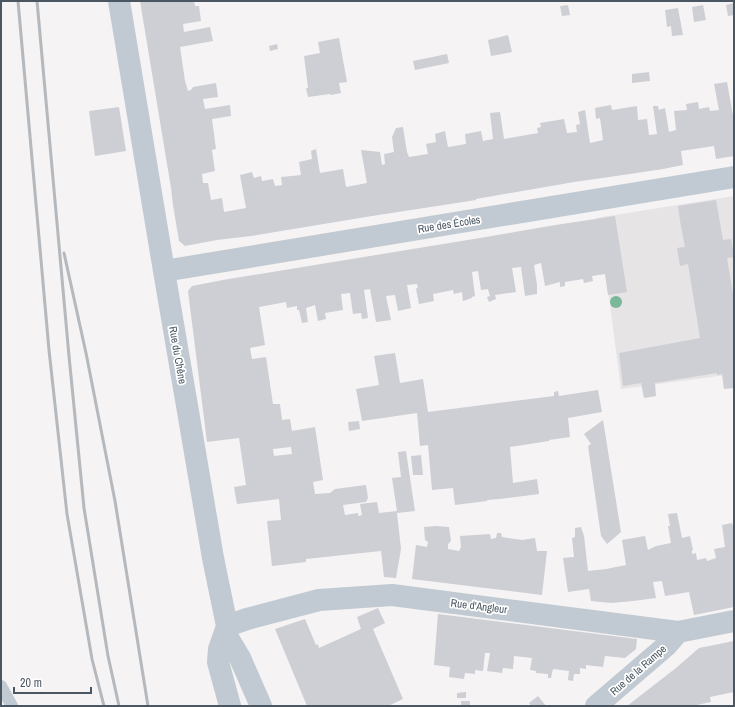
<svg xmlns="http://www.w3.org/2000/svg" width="735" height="707" viewBox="0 0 735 707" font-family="'Archivo Narrow',sans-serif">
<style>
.education{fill:#e6e4e5}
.building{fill:#cdcfd5;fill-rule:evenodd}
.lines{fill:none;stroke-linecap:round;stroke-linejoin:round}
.service{stroke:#c1cad2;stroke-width:12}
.minor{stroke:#c1cad2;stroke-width:22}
.rail{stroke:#b5b8bd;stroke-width:3}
.tree{fill:#7bb799}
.labels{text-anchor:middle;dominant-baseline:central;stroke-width:3.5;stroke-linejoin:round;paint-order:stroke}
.street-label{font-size:11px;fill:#4a5661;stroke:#fff}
</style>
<rect width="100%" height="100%" fill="#f5f3f3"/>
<path class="education" d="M734,196V374L621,389L606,274L596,218Z"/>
<path class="building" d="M140,1H194L195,6H199L201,21L183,24L184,32L210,27L213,41L180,47L185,81L188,91L191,90L193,87L216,83L218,97L203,99L205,109L230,105L231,116L212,119L216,149L212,150L215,171L202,174L203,183H208L211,200L222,198L224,212L246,208L240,175L252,172L254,178L261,176L262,181L273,179L275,186L282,185L281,177L301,175L299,162L312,159L311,151L316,149L320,173L343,169L346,187L367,183L361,150L380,152L382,165L385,164L384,154L394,152L392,137L396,128L403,127L407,152L409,157L428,154L426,144L436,142L435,134L445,131L448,147L466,144L465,134L481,131L483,141L493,139L490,113L500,112L504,139L538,133L537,128L541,127L540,123L564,119L567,133L577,132L576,125L580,124L578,112L585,110L590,143L603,140L600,118L596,119L595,108L611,105L612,110L637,106L638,120L647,119L649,135L657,134L653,106H658L659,110L665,108L669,132L676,130L674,111L687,110L686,104L698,102L699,109L709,107L710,111L719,110L714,84L727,82L734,121V156L716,159L714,146L681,151L683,165L663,169L623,175L574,182L476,199V200L372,216L251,236L217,240L185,246L179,241L173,205L171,188Z
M734,3V15L728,16L726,5Z
M568,5L570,15L562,16L560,6Z
M703,5L706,20L694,22L692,7Z
M678,8L683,35L672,36L671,26L667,27L665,10Z
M508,35L512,52L491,56L488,40Z
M339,38L347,82L339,83L341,93L331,95L330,94L308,97L306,88H308L304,56L320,53L318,42Z
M277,44L278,49L270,51L269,46Z
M447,54L449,63L415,70L413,61Z
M649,72L650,81L632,83V74Z
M119,107L126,151L95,156L89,111Z
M716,200L723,240L731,239L734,256V257L727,258L734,300V388L724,389L722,374L717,375V373L655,383L656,396L644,398L641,383L623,386L619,353L700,338L688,264L680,266L677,248L685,247L680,221L678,206Z
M615,216L627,292L608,295L605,274L592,276L593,281L584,283L583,279L565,282V286L560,287V282L545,286L541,263L534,265L537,285V294L525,296L521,267L512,268L516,292L495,295L496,299L489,302L487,297L490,296L488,289L481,290L478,271L472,272L475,296L472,297V298L463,301L462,292L454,294L453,290L433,294L434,301L419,304L416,289L418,287L417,284L407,285L411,308L398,311L395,295L386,296L391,320L376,322L370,289L364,290L368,318L362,319L361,313L353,314L350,293L341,294L343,310L325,313L326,319L318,321L315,305L306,308L308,322L302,323L299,310H297V306L287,308L286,302L259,307L265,345L250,348L252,359L266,357L273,404H280L282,420L290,419L292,431L315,427L323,480L313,482L315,494L330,493L335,489L366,485L368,498L366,502L343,505L345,515L358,513V516L362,515L360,504L377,502L379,513L397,511L392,478L401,477L398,452L406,451L415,511L397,513L401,549L396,578L384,577L381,551L306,559V562L272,566L267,521L281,520L279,499L237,504L234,487L246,485L239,438L207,442L188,291L192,286L223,280L486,237L549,226ZM291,447L292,454L274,456L273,449Z
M395,353L400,383L423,379L428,412L554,396V392L558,391L559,396L598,390L602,412L568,418L570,437L549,440V441L510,447L513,483L537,479L539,494L499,499L487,500V501L455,505L453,488L432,490L428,445L420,446L417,413L362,421L356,389L379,385L374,356Z
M603,420L621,532L607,544L601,536L588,446L591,444L584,434Z
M359,421L360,429L349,431L348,422Z
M421,455L423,475H413L411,456Z
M677,513L682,538L690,536L693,550H692V554L696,553L697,560L706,558L707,561L716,558L714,549L725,547L722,525L732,523L734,529V607L694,615L689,592L665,596L662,581L653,582L656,598L633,601L611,603L591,601L589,589L568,592L563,558L574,557L572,538L575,537V528L581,527L584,536L588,571L606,569L626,565L622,540L645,536L648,550L656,546L671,543L668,526H670L668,514Z
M436,526L449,527L451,541L448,544V549L459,551L461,547L460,536L490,534L491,539L496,538L497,533H501L502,537L522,540L535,538L537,551H547L542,595L412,579L416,545L427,547L428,542L425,540L424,527Z
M378,608L385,623L373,629L403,699L388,706H364L363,705L360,706H307L275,629L305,619L316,645L318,644L319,648L361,629L357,617Z
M438,614L637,639L636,649L625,658L605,656L603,667L586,665V669L580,668V674H574L573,681L568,680L569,671L553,669L551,678H548V674L536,673V671L530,670L532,658L514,656L513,669L503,668L502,673L487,671L490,653H485L483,671L475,670V674L465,673L464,679L449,677L450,667L434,665Z
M734,641V692L710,697L711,702L692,706H627L676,668L699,648Z
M466,692V698H457V693Z
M538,696L546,706H531L529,703Z
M461,701H470V706H461Z"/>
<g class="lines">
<path class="service" d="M1,686L12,706"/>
<path class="minor" d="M119,1L164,271L213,558L227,626L219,649L218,662L230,706
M164,271L734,177
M227,626L247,619L319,600L392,595L678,632L734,621
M225,633L240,658L261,706
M596,706L666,646L678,632"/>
<path class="rail" d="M18,1L49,350L67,514L92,659L104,706
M37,1L69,356L84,508L108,656L119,706
M64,253L86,353L115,501L148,706"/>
</g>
<circle class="tree" cx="616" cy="302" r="6"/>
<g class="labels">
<g class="street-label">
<text transform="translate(449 224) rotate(-9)">Rue des Écoles</text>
<text transform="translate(178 355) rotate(80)">Rue du Chêne</text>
<text transform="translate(479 606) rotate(7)">Rue d'Angleur</text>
<text transform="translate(638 670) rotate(-41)">Rue de la Rampe</text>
</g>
</g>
<rect width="735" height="707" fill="none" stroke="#4a5661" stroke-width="4"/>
<path d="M14 687v6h77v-6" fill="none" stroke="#4a5661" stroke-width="2"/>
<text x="20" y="687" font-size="12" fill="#4a5661" stroke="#ffffff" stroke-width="3" paint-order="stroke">20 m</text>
</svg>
